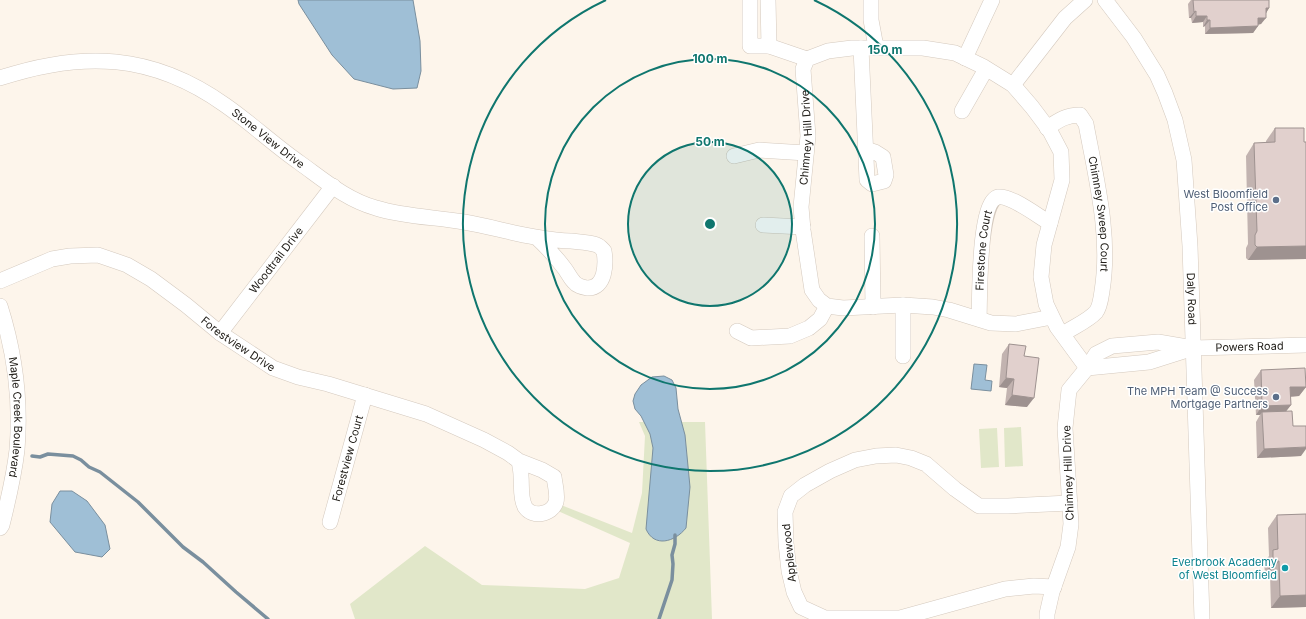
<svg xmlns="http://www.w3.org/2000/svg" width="1306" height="619" viewBox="0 0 1306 619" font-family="Inter,sans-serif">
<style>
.green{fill:#e1e7c9}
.water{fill:#9fbfd6;stroke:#7a8f9e}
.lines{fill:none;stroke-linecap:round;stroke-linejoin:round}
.stream{stroke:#7a8f9e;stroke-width:3.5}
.minor-casing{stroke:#d4c9be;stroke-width:16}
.minor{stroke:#fff;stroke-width:15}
.wall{fill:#c2b3b0}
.shaded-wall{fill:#9e9290}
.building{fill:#e1d0cd;stroke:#9e9290}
.ring{fill:none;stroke:#0f766e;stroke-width:2}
.service-dot{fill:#5c6f8a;stroke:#fff;stroke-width:1.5}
.culture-dot{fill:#0f9aa8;stroke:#fff;stroke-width:1.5}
.labels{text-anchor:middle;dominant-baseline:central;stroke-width:3;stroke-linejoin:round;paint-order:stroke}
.street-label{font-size:11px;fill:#23201b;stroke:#fff}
.service-label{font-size:11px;fill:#4e5e75;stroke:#fff;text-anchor:end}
.culture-label{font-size:11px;fill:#0d838f;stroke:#fff;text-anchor:end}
.centre{fill:#0f766e;stroke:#fff;stroke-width:2}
.ring-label{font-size:12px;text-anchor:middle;font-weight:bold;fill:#0f766e;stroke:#fff;stroke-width:3;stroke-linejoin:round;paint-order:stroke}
</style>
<rect width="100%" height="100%" fill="#fdf5eb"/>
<path class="green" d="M639,422H705L712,619H355L350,604L425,546L482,585L585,589L619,578L630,543L558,511L561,505L632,533L642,493L645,436Z
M1021,427L1023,466L1005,467L1004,428Z
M997,428L999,467L981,468L979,429Z"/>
<path class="water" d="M298,0H413L420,41L421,71L417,88L393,89L354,79L332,55L299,4Z
M974,364L987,365L985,380L992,381L991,391L971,389Z
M664,376L672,380L676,388L678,409L685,435L690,487L686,528C675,542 654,548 646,529L653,448L650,434L641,416L635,409L633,401L635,394L641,385L652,377Z
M60,491H72L87,501L105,525L110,549L102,557L75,552L50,522L52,504Z"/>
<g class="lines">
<path class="stream" d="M32,456L40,457L48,454L73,456L81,460L89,467L100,472L138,502L183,547L203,562L236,592L268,619
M659,619L672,580L673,564L672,555L675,544V535"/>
<g class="minor-casing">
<g id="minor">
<path d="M750,0V46H769L807,59"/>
<path d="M768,0L769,46"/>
<path d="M871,0V20L876,47"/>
<path id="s1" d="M1105,0L1134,38L1157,75L1165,93L1175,120L1184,160L1190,246L1202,619"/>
<path d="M861,48L867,180L872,184L884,181L886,175L883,157L875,152L866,149"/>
<path d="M965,58L992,0"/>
<path id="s2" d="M0,78C82,51 152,53 225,105C251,123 274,145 300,163C325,181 347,200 376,208C405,217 435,217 464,222C488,226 511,233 535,237C547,239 559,241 571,241C579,242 589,242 597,245C600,246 602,249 604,251C606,263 606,289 587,288C582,287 577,286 574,282C570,278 568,273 565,269C556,257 547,247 536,237"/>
<path d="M1013,85L1065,18L1085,0"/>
<path d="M962,111L986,69"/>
<path id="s3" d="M1047,128C1059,120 1066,115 1080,115L1086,124C1096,178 1111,236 1102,291C1101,298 1100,307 1096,312C1088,321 1073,327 1063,334"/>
<path d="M734,156L759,150L806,153"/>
<path d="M763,225L803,227"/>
<path d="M872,236L873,307"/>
<path id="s4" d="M0,281L52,259L70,256L98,255L127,265L151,279L186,305L220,333L273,368L298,377L328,384L426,414L484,440L508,453L519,461L542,470L554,477C555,485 558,495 556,502C552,515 532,518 525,507C520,498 522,486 521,476C521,471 520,466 519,461"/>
<path id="s5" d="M0,306C15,353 21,402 17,450C14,476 8,501 2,525L0,528"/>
<path id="s6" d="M1052,317L1016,324L991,323L949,310L933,307L903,305L843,308L827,306L819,300L812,290L803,230L801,207L808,136L803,69L807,59L828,51L852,48H923L955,53L984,67L1013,85L1032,107L1050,131L1061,152L1062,180L1044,245L1041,277L1046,304L1057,327L1087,368"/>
<path id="s7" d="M979,319C980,300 978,202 998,197C1011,195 1039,217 1050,223"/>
<path d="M737,331L751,338L790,336L809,328L820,319L827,306"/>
<path id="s8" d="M220,333L333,186"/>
<path d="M903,356V305"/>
<path d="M1087,368L1149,362L1190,349"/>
<path id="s9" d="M330,522L365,395"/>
<path d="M1054,587L1034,586L1005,589L900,618H825L801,607L794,592L789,571L786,543L785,512L791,496L805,485L830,471L855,460L876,456L896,455L911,458L926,464L955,489L979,506H1008L1070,503"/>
<path id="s10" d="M1047,619V614L1052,592L1068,547L1071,524L1065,428L1069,390L1087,368L1096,354L1112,346L1158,342L1193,348L1306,345"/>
</g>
</g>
<use href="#minor" class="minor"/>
</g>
<path class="wall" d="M1191,0H1269V8L1266,13L1261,24L1258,25V26L1253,33L1205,34V26L1203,27V22L1192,23L1191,18H1189L1188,4Z
M1275,128L1304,142H1306V259L1248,260L1246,258V248L1248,244L1246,156L1254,143H1266V141Z
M1009,344L1024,356L1027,407L1005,405L1007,388L999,387L1002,354Z
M1261,370L1306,387L1299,396L1290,397L1291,405L1286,411L1293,426L1301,456L1257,458L1256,422L1260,415H1256L1254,380Z
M1306,514V607L1271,608L1270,574H1265L1264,562L1269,556L1268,528L1277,515Z"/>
<path class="shaded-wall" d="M1266,8H1269L1265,15Z
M1196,11L1191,18H1189L1194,12Z
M1196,16H1207L1203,22L1192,23Z
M1258,18H1266L1261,24L1253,25Z
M1207,20H1210L1205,26L1203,27Z
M1258,26L1253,33L1205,34L1210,28Z
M1306,246V259L1248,260L1257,247Z
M1006,378L1014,379L1007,388L999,387Z
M1290,387H1306L1299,396L1283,397Z
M1012,395L1034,398L1027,407L1005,405Z
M1291,405L1284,414L1262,412L1260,415H1256L1262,406Z
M1306,447V449L1301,456L1257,458L1264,449Z
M1273,561H1279L1270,574H1265Z
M1306,595V607L1271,608L1280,596Z"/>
<path class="building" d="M1193,0H1269V8H1266V18H1258V26L1210,28V20H1207V16H1196V11L1194,12Z
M1275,128H1304V142H1306V246L1257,247L1255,245V235L1257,231L1254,143L1275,142Z
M1009,344L1026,346L1024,356L1039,358L1034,398L1012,395L1014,379L1006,378Z
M1305,368L1306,387H1290L1291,405L1262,406L1261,370Z
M1292,411L1293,426H1306V447L1264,449L1262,412Z
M1306,514V595L1280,596L1279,561H1273V550L1278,549L1277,515Z"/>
<circle cx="710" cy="224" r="82" fill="#0f766e" fill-opacity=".12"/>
<g class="ring">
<circle cx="710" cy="224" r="82"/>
<circle cx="710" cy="224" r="165"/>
<path d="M814 0A247 247 0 1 1 606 0"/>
</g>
<g class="service-dot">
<circle cx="1276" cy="200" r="4"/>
<circle cx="1276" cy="397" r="4"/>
</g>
<circle class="culture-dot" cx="1285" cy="568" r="4"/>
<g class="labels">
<g class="street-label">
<text stroke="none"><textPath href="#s2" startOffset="291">Stone View Drive</textPath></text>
<text stroke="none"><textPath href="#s6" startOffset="404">Chimney Hill Drive</textPath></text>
<text stroke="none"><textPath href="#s3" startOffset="138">Chimney Sweep Court</textPath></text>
<text stroke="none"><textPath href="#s7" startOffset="69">Firestone Court</textPath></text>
<text stroke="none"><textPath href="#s8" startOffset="92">Woodtrail Drive</textPath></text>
<text stroke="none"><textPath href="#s1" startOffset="320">Daly Road</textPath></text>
<text stroke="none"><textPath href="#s4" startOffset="270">Forestview Drive</textPath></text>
<text stroke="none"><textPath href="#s10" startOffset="434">Powers Road</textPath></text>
<text stroke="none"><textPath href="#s5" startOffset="113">Maple Creek Boulevard</textPath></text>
<text stroke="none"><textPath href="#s9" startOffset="66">Forestview Court</textPath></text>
<text transform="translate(1068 473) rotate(-92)">Chimney Hill Drive</text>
<text transform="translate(789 553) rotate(-96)">Applewood</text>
</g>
<g class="service-label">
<text x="1268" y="194">West Bloomfield<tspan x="1268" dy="13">Post Office</tspan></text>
<text x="1268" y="391">The MPH Team @ Success<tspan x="1268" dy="13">Mortgage Partners</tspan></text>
</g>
<g class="culture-label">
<text x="1277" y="562">Everbrook Academy<tspan x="1277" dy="13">of West Bloomfield</tspan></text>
</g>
</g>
<circle cx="710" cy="224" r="6" class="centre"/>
<g class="ring-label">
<text x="885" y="54">150 m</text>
<text x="710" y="63">100 m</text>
<text x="710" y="146">50 m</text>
</g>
</svg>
